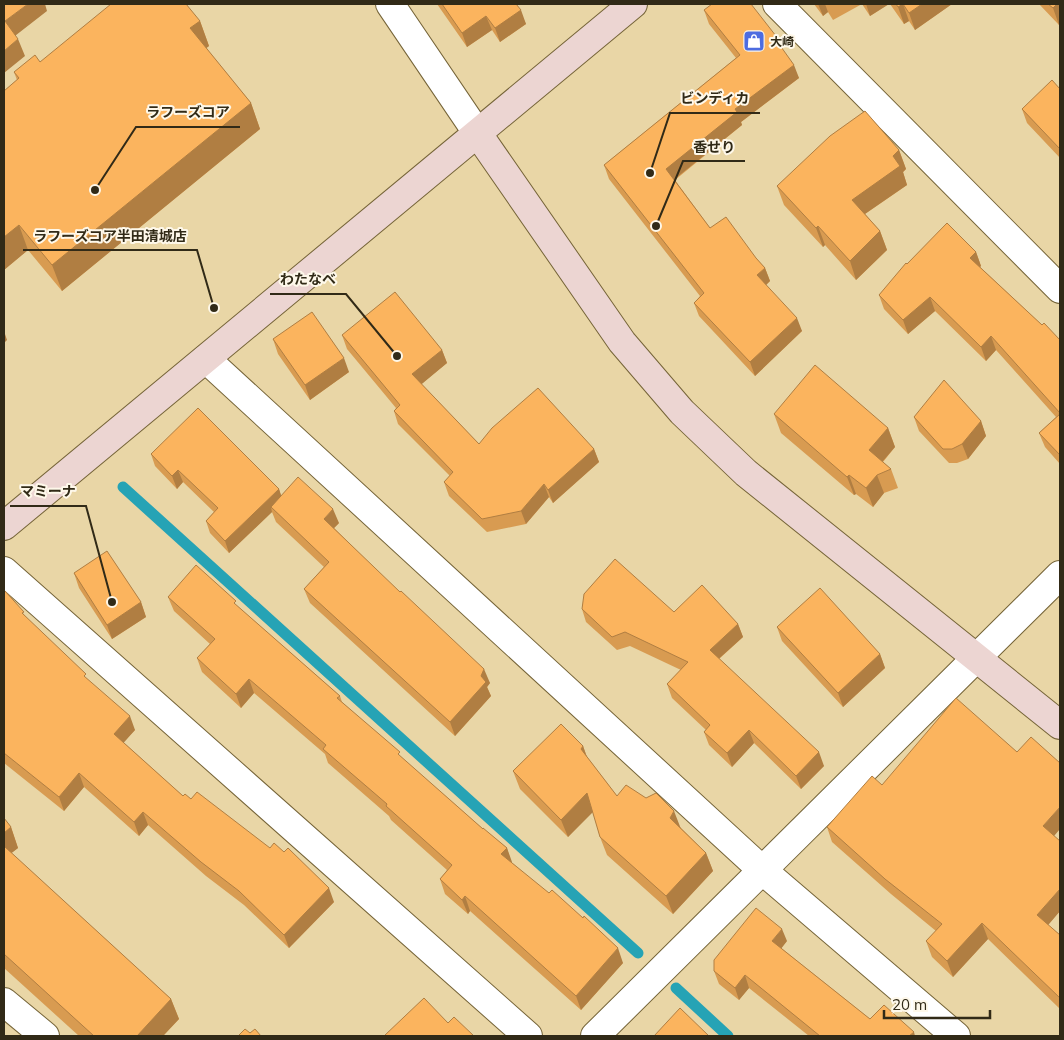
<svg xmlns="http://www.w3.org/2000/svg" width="1064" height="1040" viewBox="0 0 1064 1040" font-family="Mulish,'Noto Sans JP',sans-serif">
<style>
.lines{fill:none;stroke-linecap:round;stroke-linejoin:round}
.stream{stroke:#26a3b5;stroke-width:11}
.street-casing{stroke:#756438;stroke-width:30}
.secondary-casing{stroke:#756438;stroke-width:30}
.street{stroke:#fff;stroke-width:28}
.secondary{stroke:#ecd5d2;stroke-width:28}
.wall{fill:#d89b51}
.shaded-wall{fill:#b07e42}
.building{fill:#fbb45e;stroke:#b07e42}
.labels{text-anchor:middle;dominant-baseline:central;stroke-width:4;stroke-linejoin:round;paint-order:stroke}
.poi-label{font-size:12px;font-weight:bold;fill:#312a17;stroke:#fef8ea;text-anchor:start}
.leader{fill:none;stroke:#312a17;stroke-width:2}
.callout-dot{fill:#312a17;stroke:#fef8ea;stroke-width:2}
.callout-label{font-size:14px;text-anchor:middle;font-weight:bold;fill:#312a17;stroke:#fef8ea;stroke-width:4;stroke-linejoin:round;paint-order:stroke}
</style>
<rect width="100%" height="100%" fill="#e9d6a6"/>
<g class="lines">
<path class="stream" d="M123,487L638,953
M676,988L728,1036"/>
<g class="street-casing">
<path id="street" d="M390,4L478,134
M777,4L1060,289
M206,359L762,870L956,1036
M4,571L528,1036
M4,1002L45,1036
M595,1036L1060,575"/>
</g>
<g class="secondary-casing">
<path id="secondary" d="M478,134L622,342L682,412L746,473L1060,725
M4,526L633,4"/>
</g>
<use href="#street" class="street"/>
<use href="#secondary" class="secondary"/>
</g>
<path class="wall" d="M437,4H516L526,24L500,42L492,30L467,47Z
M814,4H889L870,16L862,4L833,20L828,12L823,16Z
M890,4H952L915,30L909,21L904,24Z
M1039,4H1060L1059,25Z
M704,10L779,43L799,78L741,122L742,125L675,180L710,228L756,258L765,268L770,281L766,285L802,331L755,376L699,316L694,303L700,296L609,179L604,165L736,58L709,24Z
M200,21L209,46L206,48L251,103L260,129L62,291L28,250L4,270V91L17,80L14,72L40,62Z
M1060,89V158L1027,123L1022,109Z
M899,150L906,169L903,172L907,185L865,214L880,231L887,250L856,280L825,245L823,247L784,205L777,186Z
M976,252L981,266L980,267L1042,325L1060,340V464L1045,447L1039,433L1056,417L996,350L986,361L935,311L908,334L884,309L879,295L907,264Z
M342,335L442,350L447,363L421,384L479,444L594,449L599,462L553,503L549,497L526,524L487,532L449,496L444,482L450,476L398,424L394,411L396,408L347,349Z
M273,339L349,372L310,400L278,354Z
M774,414L888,428L895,447L883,462L891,469L898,488L884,493L873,507L856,494L854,495L781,433Z
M914,417L981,421L986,436L968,459L957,463H949L919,431Z
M151,454L279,489L281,496L339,523L334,528L490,683L487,687L491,696L455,736L310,603L304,589L324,567L276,522L272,512L229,553L210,533L206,521L214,512L183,482L177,489L155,466Z
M74,573L141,602L146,617L112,639L79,588Z
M4,590L26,617L87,679L135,730L123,742L183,796L334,902L289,948L244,905L206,876L148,825L139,836L84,787L64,811L4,763Z
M168,597L238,607L340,696L342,702L403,759L483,829L507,848L511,862L623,963L581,1010L470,911L468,914L445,894L440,879L447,870L391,820L389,816L328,763L325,754L254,693L241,708L202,672L197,658L210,644L174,611Z
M582,609L674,612L738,624L743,637L719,659L824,766L801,789L754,743L732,767L709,745L704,732L706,730L672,698L667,684L681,670L630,646L617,650L586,622Z
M777,627L880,654L885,668L843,707L782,641Z
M583,746L587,757L617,796L680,827L706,853L713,871L673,914L607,855L600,837L593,811L568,837L520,789L513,771Z
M882,785L1054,836L1060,911L1048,925L1060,935V1009L988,939L953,977L932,957L926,941L936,931L891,894L832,842L827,827Z
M4,818L11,827L18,848L11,853L171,999L179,1019L163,1036H79L4,968Z
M787,941L781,948L870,1019L915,1036H809L749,988L739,1000L719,984L714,971Z"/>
<path class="shaded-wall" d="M28,4H45L47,11L11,39L5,21Z
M818,4H825L828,12L823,16Z
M866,4H889L870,16Z
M903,4L909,21L904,24L898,7Z
M922,4H952L915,30L909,13Z
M1057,4H1060V24L1059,25L1053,8Z
M521,10L526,24L500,42L495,28Z
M486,16L492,30L467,47L462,33Z
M200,21L209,46L199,54L190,28Z
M18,39L25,56L4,73V51Z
M794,65L799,78L741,122L742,125L671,182L666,169L735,109Z
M251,103L260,129L62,291L52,265Z
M899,150L906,169L903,172L907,185L859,218L852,200L893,156Z
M19,225L28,250L4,270V237Z
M818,226L825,245L823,247L816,228Z
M880,231L887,250L856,280L850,261Z
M976,252L981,266L975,272L970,258Z
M765,268L770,281L762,289L757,275Z
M930,297L935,311L908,334L903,320Z
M797,318L802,331L755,376L750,362Z
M4,331L7,340L4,343Z
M991,336L996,350L986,361L981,347Z
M442,350L447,363L417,388L412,374Z
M344,358L349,372L310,400L305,385Z
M981,421L986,436L968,459L962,444Z
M888,428L895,447L876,469L869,450Z
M594,449L599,462L553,503L548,490Z
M178,470L183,482L177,489L172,476Z
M849,475L856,494L854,495L847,477Z
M877,475L884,493L873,507L866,488Z
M544,484L549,497L526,524L521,511Z
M279,489L283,501L271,507L272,512L229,553L225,541Z
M333,509L339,523L329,533L324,519Z
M141,602L146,617L112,639L107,625Z
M738,624L743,637L714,663L710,650Z
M880,654L885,668L843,707L838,693Z
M484,669L490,683L487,687L491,696L455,736L450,722Z
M249,679L254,693L241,708L236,694Z
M130,716L135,730L119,748L114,734Z
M749,730L754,743L732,767L727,753Z
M583,746L589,763L581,749Z
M819,752L824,766L801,789L796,776Z
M79,773L84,787L64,811L59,797Z
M587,793L594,811L568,837L561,820Z
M1060,807V829L1049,842L1043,826Z
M674,811L681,829L670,818Z
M143,812L148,825L139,836L134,822Z
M11,827L18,848L4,859V833Z
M507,848L512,862L506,868L501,854Z
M706,853L713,871L673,914L666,896Z
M329,888L334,902L289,948L284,935Z
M1060,889V911L1043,931L1037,915Z
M465,896L470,911L468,914L462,900Z
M982,923L988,939L953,977L947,961Z
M782,929L787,941L777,954L772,941Z
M618,948L623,963L581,1010L576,996Z
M745,975L749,988L739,1000L735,988Z
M171,999L179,1019L163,1036H137Z
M914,1032L915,1036H909Z"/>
<path class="building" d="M4,4H28L5,21L18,39L4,51Z
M111,4H186L200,21L190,28L251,103L52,265L19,225L4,237V91L19,78L14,72L35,55L40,62Z
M442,4H516L521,10L495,28L486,16L462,33Z
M712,4H751L776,36L774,37L794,65L735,109L737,112L666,169L710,228L726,217L756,258L765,268L757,275L797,318L750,362L694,303L704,293L604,165L740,55L704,10Z
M896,4H922L909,13L903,4L898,7Z
M1048,4H1057L1053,8Z
M1052,80L1060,89V149L1022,109Z
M865,111L899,150L893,156L900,166L852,200L880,231L850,261L818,226L816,228L777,186L830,136Z
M947,223L976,252L970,258L1042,325L1044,323L1060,340V413L991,336L981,347L930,297L903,320L879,295L906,263L907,264Z
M395,292L442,350L412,374L479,444L492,428L538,388L594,449L548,490L544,484L521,511L482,519L444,482L453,472L394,411L400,405L342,335Z
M312,312L344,358L305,385L273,339Z
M815,365L888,428L869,450L891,469L877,475L866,488L849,475L847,477L774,414Z
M944,380L981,421L962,444L952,449H943L914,417Z
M198,408L279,489L225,541L206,521L218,508L178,470L172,476L151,454Z
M1060,414V455L1039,433Z
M298,477L333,509L324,519L400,592L401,591L484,669L481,676L486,682L450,722L304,589L329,562L271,507Z
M107,551L141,602L107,625L74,573Z
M615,559L674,612L702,585L738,624L710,650L819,752L796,776L749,730L727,753L704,732L710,725L667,684L688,662L625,632L612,637L582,609L584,594Z
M196,565L236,601L234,603L340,696L337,698L400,752L398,754L483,829V828L507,848L501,854L549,893L552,890L583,918L584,916L618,948L576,996L465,896L462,900L440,879L452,865L386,806L387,804L323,749L326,745L249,679L236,694L197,658L215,639L168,597Z
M820,588L880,654L838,693L777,627Z
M4,590L24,612L22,613L86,674L84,676L130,716L114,734L183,796L185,794L191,799L197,792L270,848L274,843L284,852L288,848L329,888L284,935L239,891L201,862L143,812L134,822L79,773L59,797L4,753Z
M956,698L1017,752L1031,737L1060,763V807L1043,826L1060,841V889L1037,915L1060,935V998L982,923L947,961L926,941L942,924L885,879L827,827L872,776L882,785Z
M561,724L583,746L581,749L617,796L626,785L646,798L656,793L674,811L670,818L706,853L666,896L600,837L587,793L561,820L513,771Z
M4,818L11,827L4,833Z
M4,846L171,999L137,1036H94L4,954Z
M756,908L782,929L772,941L870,1019L884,1005L914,1032L909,1036H820L745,975L735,988L714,971V960Z
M424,998L448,1023L454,1017L474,1036H384Z
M680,1008L709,1036H654Z
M245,1029L250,1033L255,1029L261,1036H238Z"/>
<defs>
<g id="shop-square" transform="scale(1.125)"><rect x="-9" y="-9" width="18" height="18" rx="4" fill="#4d6ce0" stroke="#fef8ea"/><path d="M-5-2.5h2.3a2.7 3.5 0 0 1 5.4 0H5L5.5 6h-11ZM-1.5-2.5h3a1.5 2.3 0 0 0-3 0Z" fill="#fff"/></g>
</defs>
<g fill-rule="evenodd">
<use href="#shop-square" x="754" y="41"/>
</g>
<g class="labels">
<g class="poi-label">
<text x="770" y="41">大崎</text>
</g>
</g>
<path class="leader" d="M650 173L670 113H760M95 190L136 127H240M656 226L683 161H745M214 308L197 250H23M397 356L346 294H270M112 602L86 506H10"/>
<g class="callout-dot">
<circle cx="650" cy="173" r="5"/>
<circle cx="95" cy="190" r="5"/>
<circle cx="656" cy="226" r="5"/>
<circle cx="214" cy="308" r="5"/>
<circle cx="397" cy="356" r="5"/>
<circle cx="112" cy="602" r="5"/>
</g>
<g class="callout-label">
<text x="715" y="103">ビンディカ</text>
<text x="188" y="117">ラフーズコア</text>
<text x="714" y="152">香せり</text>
<text x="110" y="241">ラフーズコア半田清城店</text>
<text x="308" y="284">わたなべ</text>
<text x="48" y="496">マミーナ</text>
</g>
<rect width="1064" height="1040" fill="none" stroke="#312a17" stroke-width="10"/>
<path d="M884 1010v8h106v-8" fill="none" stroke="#312a17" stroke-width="2.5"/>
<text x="892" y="1010" font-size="15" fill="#312a17" stroke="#fef8ea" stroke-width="4" paint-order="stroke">20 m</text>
</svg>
